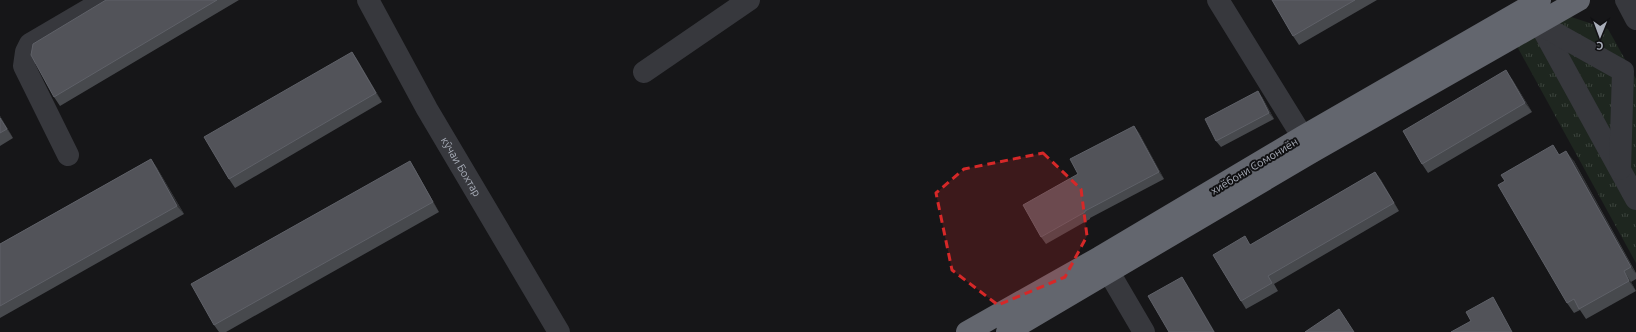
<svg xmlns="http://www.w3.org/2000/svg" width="1636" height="332" viewBox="0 0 1636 332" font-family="Ubuntu,sans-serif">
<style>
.grass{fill:url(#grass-tufts)}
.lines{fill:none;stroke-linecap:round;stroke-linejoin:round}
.minor{stroke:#37383d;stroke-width:22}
.highway{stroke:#63666e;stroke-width:22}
.wall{fill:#47494d}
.shaded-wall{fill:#2f3033}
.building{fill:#525359;stroke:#5f6168}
.marked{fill:#d62828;fill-opacity:0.2;stroke:#d62828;stroke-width:3;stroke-dasharray:8 5;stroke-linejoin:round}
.labels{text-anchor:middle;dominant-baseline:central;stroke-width:4;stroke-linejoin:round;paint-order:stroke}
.street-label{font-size:11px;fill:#a8adb8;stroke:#111113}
</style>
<defs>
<pattern id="grass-tufts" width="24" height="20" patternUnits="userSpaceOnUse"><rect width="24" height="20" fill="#1e261f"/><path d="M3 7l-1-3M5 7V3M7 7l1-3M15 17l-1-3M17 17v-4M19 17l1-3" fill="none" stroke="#3c433d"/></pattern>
</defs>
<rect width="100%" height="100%" fill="#161618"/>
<path class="grass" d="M1562,14L1608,29L1636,79V263L1513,39Z"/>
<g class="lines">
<g class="minor">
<path id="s1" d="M368,0L427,109L559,332"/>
<path d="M1218,0L1312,152"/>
<path d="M1626,0L1636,19"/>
<path d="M1530,6L1636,199"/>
<path d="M1541,25L1623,71L1620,169"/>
<path d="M644,72L749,0"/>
<path d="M68,155L24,66L26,52L30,44L105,0"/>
<path d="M1100,257L1144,332"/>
</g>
<path class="highway" d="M967,332L1100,257L1302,137L1540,0
M1007,332L1312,152L1579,0"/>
</g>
<path class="wall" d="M106,0H239L60,106L54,97Z
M1272,0H1377L1299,45L1293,36Z
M352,52L358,61L382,102L235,188L229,179Z
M1512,79L1532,112L1428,173L1422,164Z
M1262,97L1274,119L1221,147L1216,141Z
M0,116L13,138L0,146Z
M1134,126L1139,133L1164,179L1090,218V219L1046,244L1041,237L1078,174Z
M1560,154L1574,161L1636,273V279L1631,282L1636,291L1586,319L1580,310L1574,313L1567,303Z
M151,159L157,168L184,214L0,318V244Z
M410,161L416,171L439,212L226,332H219L214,325Z
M1375,172L1381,180L1399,211L1274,284L1278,291L1246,309L1241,301L1251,245Z"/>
<path class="shaded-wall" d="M352,52L358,61L382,102L376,93Z
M1506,70L1512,79L1532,112L1525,103Z
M1258,91L1262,97L1274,119L1269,113Z
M0,116L13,138L7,129L0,118Z
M1134,126L1139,133L1164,179L1159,172Z
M1566,151L1574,161L1636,274L1631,267Z
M151,159L157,168L184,214L177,206Z
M410,161L416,171L439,212L433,202Z
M1375,172L1381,180L1399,211L1394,203Z
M1624,271L1631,282L1636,291L1629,281Z
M1182,277L1188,286L1215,332H1214Z"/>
<path class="building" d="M106,0H217L54,97L31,55L33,44Z
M1272,0H1355L1293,36Z
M352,52L376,93L229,179L204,137Z
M1506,70L1525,103L1422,164L1403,131Z
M1258,91L1269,113L1216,141L1205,119Z
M0,118L7,129L0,133Z
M1134,126L1159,172L1085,211V212L1041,237L1023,205L1078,174L1070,159Z
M1553,145L1559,155L1566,151L1631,267L1624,271L1629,281L1579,309L1574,299L1567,303L1498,185L1505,181L1501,175Z
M151,159L177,206L0,306V244Z
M410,161L433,202L214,325L191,284Z
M1375,172L1394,203L1268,276L1272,283L1241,301L1213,255L1245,236L1250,245Z
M1182,277L1214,332H1169L1148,296Z
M1493,297L1512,332H1451L1471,321L1466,312Z
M1339,309L1354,332H1305Z"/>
<path class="marked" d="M1043,153L1081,189L1087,236L1065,277L998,305L952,270L936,193L964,169Z"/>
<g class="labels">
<g class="street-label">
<text transform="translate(1254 166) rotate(-31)">хиёбони Сомониён</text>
<text stroke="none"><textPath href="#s1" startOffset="191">кӯчаи Бохтар</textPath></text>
</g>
</g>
<g transform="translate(1600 36) rotate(181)" stroke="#111113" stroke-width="3" paint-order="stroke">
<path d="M0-3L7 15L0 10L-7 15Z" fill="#a8adb8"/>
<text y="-6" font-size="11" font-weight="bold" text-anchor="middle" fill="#a8adb8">С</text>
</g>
</svg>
